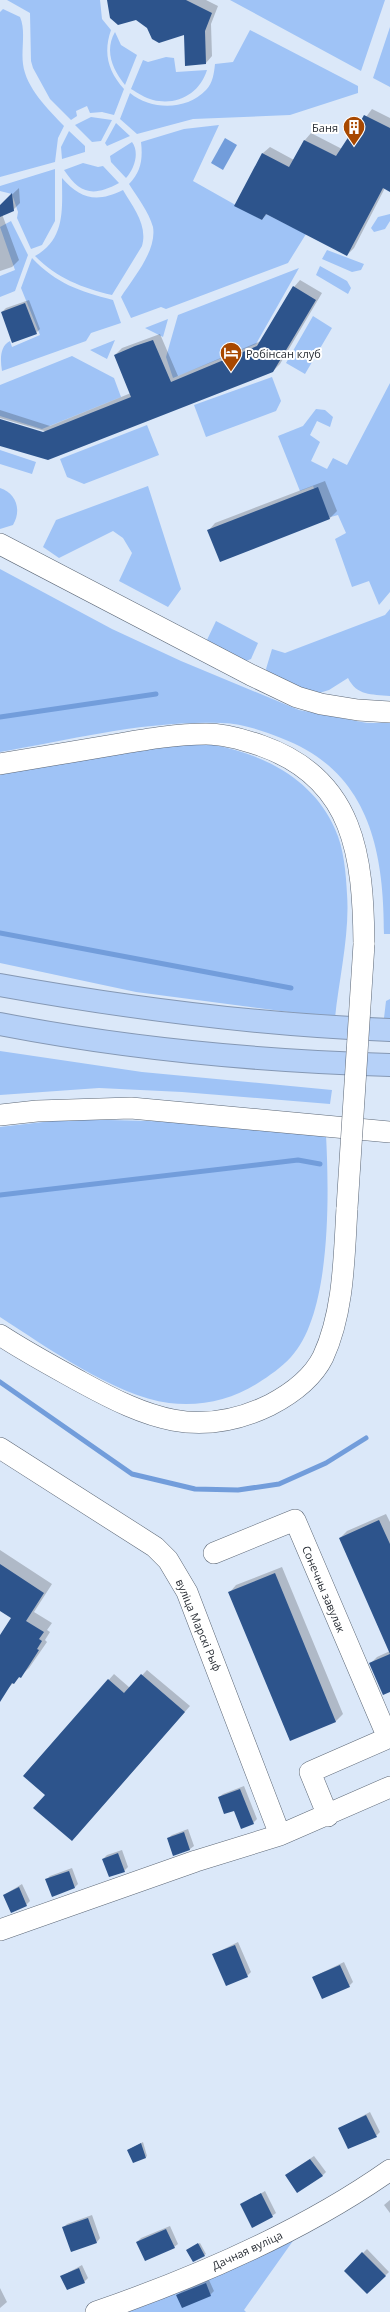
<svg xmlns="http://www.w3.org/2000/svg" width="390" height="2312" viewBox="0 0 390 2312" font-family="'Open Sans',sans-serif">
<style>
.green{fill:#9fc3f6}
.water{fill:#729ddb}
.shadow{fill:#0003}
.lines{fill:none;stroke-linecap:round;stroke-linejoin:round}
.stream{stroke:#729ddb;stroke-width:5}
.building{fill:#2d548c}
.minor-casing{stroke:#5c6776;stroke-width:22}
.highway-casing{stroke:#8598b4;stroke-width:24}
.minor{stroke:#fff;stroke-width:21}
.highway{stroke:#b6d1f8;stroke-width:22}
.minor-bridge-casing{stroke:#5c6776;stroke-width:22;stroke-linecap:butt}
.minor-bridge{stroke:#fff;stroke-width:21}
.labels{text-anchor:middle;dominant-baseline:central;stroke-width:4;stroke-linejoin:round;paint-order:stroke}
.poi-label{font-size:11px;fill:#2a2f36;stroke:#fff;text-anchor:end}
.street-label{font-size:11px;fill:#2a2f36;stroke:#fff}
</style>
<rect width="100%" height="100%" fill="#dbe8f9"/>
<path class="green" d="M7,0H100L102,19L111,30C103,53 108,71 124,89L114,115L102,112L90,113L87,106L76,111L77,116L71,120L50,99L33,68L31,61L30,13Z
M230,0H385L361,71Z
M3,9L20,17C26,30 21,49 23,64C26,88 48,109 64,126L58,138L55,162L0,177V12Z
M390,27V87L373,78Z
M250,30L358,86V93L290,115L193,119L137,134L120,119L130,93C151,110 186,111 206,90C213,83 214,73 215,64L233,62Z
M115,32L121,45L137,55L125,85C113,70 104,51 115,32Z
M166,57L174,58L176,72L207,70C200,93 178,106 153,100C145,98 138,93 131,89L143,60L148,62Z
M91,117L112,120L101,141L92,142L75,125Z
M116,123L130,136L107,146L105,143Z
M219,125L193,181L262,220L266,214L306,234L288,263L166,309L161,307L131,318L121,297C133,278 157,251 153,227C149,212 137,197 129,184C141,172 143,159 141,142L184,129Z
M69,131L85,146V152L62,159L61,147Z
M132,142C140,153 134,169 126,178L111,162L110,156Z
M83,163L98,167L103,166L119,183C93,197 80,194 64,170Z
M55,169V221L42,245L31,249L17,218L18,212L12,194L0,191V186Z
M62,178C80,199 97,203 123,190C133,207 148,225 142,246L112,295C82,288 57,278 35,256C66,239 62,208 62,178Z
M390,214V221L385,229L374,232L371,228L378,217Z
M11,221L28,255L15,291L0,297V276L15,270L0,227Z
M327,250L364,264L361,270L352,272L322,259Z
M32,258C57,284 79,291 113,300L121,323L91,333L86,341L2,371C0,359 0,346 10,341L12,347L40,335L21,288Z
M320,266L347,281L351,288L348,294L316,275Z
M299,268L256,344L173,378L166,357L178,315Z
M313,316L332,328L305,374L286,363Z
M168,319L163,337L145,328Z
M115,340L107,359L90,350Z
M72,356L114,378L121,397L42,429L0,416V385Z
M272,377L281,401L276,411L206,437L194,405Z
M390,383V592L379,605L369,581L352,587L335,539L346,533L338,515L327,518L313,486L300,491L278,436L303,426L316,409L325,410L333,417L330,427L317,421L310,435L320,442L311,461L327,469L333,458L347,465Z
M147,425L159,455L84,484L67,477L60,459Z
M0,450L36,462L32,474L0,464Z
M148,486L181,589L168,607L119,581L132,553L123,538L113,531L59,558L43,547L56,520Z
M0,488C16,493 22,510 13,525L0,529Z
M0,569L112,629L181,661L299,710L367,723H390V934H384C384,850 369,771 281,738C263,731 241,723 222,723C148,720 73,739 0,752Z
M390,609V696C371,694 357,696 348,678L329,690L316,694L269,676L266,669L272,649L285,653L385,615Z
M216,621L258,643L251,659L246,661L206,642Z
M177,743C189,744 202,742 214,745C264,754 314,780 335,829C344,848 346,874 347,894C350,933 339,979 335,1018L136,992L0,963V772Z
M390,999V1018H384L386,1001Z
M0,1051L142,1072L332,1090L330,1104L182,1092L99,1088L0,1095Z
M69,1119L187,1122L326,1135C329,1192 332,1313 291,1357C282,1367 269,1376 258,1383C232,1400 200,1407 169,1403C115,1396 45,1346 0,1317V1127Z
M295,2238L244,2310L246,2312H115Z"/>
<path class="water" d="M225,138L237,145L223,170L211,163Z"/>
<path class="shadow" d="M110,0H206L218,6L211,24L212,56L206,63L185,34L148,27Z
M372,109L390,118V190L385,188L354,248L347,255L268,213L262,219L236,206L263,153L270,147L294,160L305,140L311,133L342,149Z
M19,188L20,203L13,210L2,214L19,260L12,267L0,271V206Z
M300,280L322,293L280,364L273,371L48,459L0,445V420L47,434L48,432L0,418V410L50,426L131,393L115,355L122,348L160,334L178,376L261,341L294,287Z
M29,300L40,329L36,333L2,312L6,308Z
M325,481L337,511L330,518L221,561L209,530L215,523Z
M386,1514L390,1522V1691L370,1664L377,1657L390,1651L340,1538L347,1531Z
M0,1550L52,1584L34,1612L52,1623L47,1630L50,1632L45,1640L47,1642L29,1668L7,1689L0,1685V1637L13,1617L0,1609Z
M282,1567L343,1714L336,1721L290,1740L230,1592L236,1585Z
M147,1670L190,1706L77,1835L46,1795L24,1775L114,1674L130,1688Z
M244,1786L257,1819L253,1823L219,1797L223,1794Z
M188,1829L194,1846L190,1849L174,1855L168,1838L172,1835Z
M122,1850L128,1867L124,1871L103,1859L107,1855Z
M72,1868L78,1884L75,1887L46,1880L50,1876Z
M22,1884L30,1901L26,1905L4,1895Z
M238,1942L251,1972L247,1976L214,1954Z
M344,1962L353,1982L349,1986L313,1977Z
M370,2112L380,2132L376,2136L340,2128Z
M143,2142L147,2156L146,2157L128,2150Z
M314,2156L326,2172L322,2176L286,2175Z
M265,2191L276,2213L272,2216L241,2205Z
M390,2200V2213L384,2205Z
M92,2215L100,2238L97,2242L63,2228L67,2224Z
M170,2226L178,2244L174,2247L137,2242L141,2238Z
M200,2243L206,2254L194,2261L189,2249Z
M367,2249L389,2272L367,2293L345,2271Z
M82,2265L88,2278L84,2282L62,2276Z
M209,2280L214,2291L210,2295H177L181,2292Z
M0,2288L7,2302L0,2308Z"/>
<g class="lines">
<path class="stream" d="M0,717L156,694
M0,933L291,988
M0,1195L298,1160L320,1164
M0,1382L132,1474L195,1489L238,1490L279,1484L326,1463L366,1438"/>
</g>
<path class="building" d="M107,0H186L212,13L205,31L206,64L185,66L184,35L159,43L152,39L147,28L136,20L118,25L110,18Z
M364,115L390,128V192L383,188L347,256L266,214L262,220L234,206L262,153L289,167L304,140L336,156L351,133L353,135Z
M12,193L14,211L0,217V205Z
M293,286L316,300L273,372L48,460L0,446V419L43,432L131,397L114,355L135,346L153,340L171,382L257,346Z
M25,303L37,334L12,343L1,312Z
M318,487L330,519L220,562L207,530Z
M379,1520L390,1544V1692L383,1695L369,1663L390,1654L339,1538Z
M0,1564L44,1593L26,1621L44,1632L39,1639L42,1641L37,1649L39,1650L21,1678L19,1677L14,1684L12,1683L0,1702V1635L11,1618L0,1611Z
M275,1573L336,1722L290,1741L228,1592Z
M141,1674L185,1712L72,1841L33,1808L45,1795L23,1776L108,1679L124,1693Z
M240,1789L254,1824L241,1829L234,1811L224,1814L218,1797Z
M184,1832L190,1850L173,1856L167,1838Z
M118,1853L125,1872L109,1877L102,1859Z
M69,1871L75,1888L52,1897L45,1879Z
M19,1887L27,1906L11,1913L3,1895Z
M235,1945L248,1977L226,1986L212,1954Z
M340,1965L350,1987L322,1999L312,1977Z
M366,2115L377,2137L348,2149L338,2128Z
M141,2143L146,2158L133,2163L127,2150Z
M310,2159L323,2176L297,2193L285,2175Z
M261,2193L273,2217L252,2228L240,2204Z
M88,2218L97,2243L71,2252L62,2227Z
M166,2229L175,2248L145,2261L136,2242Z
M198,2243L205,2256L193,2262L186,2250Z
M362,2252L386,2276L367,2294L344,2271Z
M79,2268L85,2283L67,2290L60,2276Z
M206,2283L211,2296L182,2308L176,2295Z"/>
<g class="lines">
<g class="minor-casing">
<path id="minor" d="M0,544L251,675L297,697L321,704L358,710L390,712
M0,764C40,757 79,751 119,744C148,739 177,734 206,734C224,734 245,740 262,746C355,779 363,857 364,944
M0,1115L37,1111L131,1108L390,1132
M0,1335C26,1352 54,1367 81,1382C147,1418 198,1440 270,1405C291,1394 312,1379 323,1357C344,1312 344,1257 347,1208
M0,1448L155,1547L168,1560L187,1592L280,1835
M214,1553L295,1520L388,1738
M328,1816L310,1772L390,1737
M0,1930L196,1861L280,1835L390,1787
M96,2312C197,2277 302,2232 390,2170"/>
</g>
<g class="highway-casing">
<path id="highway" d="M0,985C128,1008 260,1025 390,1030
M0,1024C129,1049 259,1061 390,1065"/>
</g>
<use href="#minor" class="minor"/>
<use href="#highway" class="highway"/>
<g class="minor-bridge-casing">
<path id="minor-bridge" d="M347,1208L364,944"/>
</g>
<use href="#minor-bridge" class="minor-bridge"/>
</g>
<defs>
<g id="building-pin" transform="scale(1.15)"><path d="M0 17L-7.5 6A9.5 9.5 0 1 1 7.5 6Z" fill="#a84800" stroke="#fff"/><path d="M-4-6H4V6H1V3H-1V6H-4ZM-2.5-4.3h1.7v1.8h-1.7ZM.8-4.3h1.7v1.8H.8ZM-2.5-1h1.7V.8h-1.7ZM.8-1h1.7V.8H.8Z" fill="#fff"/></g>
<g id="hotel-pin" transform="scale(1.15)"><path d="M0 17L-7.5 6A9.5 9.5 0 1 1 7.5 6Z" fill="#a84800" stroke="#fff"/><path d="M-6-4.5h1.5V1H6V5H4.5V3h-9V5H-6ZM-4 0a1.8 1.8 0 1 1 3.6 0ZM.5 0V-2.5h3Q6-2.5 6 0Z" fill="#fff"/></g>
</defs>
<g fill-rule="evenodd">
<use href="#building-pin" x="354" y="127"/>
<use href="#hotel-pin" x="231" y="353"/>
</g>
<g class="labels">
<g class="poi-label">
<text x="338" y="127">Баня</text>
<text x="246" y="353" text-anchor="start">Робінсан клуб</text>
</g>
<g class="street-label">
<text transform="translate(324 1589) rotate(67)">Сонечны завулак</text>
<text transform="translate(199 1625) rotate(67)">вуліца Марскі Рыф</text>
<text transform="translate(247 2250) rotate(-25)">Дачная вуліца</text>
</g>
</g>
</svg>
